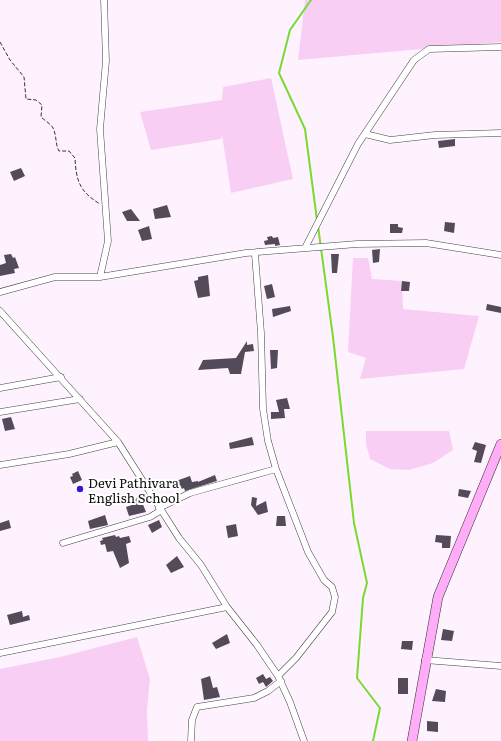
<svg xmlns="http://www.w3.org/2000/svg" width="501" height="741" viewBox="0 0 501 741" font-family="Literata,serif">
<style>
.farmland{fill:#f9cef4}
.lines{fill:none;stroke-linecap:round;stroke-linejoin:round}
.stream{stroke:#77db30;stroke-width:2}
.building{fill:#534b5a}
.street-casing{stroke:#434343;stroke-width:7}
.secondary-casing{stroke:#323232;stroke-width:10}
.path{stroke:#323232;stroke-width:1;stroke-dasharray:4 2;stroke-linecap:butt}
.street{stroke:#fff;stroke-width:6}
.secondary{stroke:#ffadf9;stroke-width:9}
.poi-dot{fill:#3118cf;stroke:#fff;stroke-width:1.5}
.labels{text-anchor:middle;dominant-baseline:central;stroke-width:4;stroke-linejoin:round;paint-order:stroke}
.poi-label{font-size:13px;fill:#101010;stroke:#fff;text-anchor:start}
</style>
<rect width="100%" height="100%" fill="#fff2ff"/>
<path class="farmland" d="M305,0H501V42L298,60Z
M271,78L293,179L231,193L222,135L221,139L151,150L140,112L222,100L223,87Z
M353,258H368L372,279L402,281L403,309L479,316L464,369L360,379L366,358L348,352Z
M366,431H449L453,450L433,463L409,470L390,469L370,459L366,444Z
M137,637L150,679L147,710L148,741H0V669L60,657Z"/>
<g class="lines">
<path class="stream" d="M311,0L290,30L279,73L305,129L317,220
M318,226L333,337L354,523L367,583L363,598L357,678L380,708L373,741"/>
</g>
<path class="building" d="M455,139V146L439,148L438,141Z
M21,168L25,176L14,181L10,172Z
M167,205L171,217L155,219L153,209Z
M131,209L140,221H127L122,212Z
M445,222L455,223L454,233L444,231Z
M390,224H398V227L403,228L402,233H390Z
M149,226L152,239L142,241L138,230Z
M272,236L273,238L278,237L280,245L275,246V244L265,245L264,241L268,240L267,237Z
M380,249L379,262L373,263L372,250Z
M11,254L13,258L15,257L19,268L14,269L15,273L0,276V265L6,263L4,255Z
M331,254H339L337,273H332Z
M208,275L210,296L198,298L194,281L198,280V277Z
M402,281L410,282L409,291H401Z
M272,284L275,297L267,299L264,286Z
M487,304L501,307V313L486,310Z
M290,306L291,311L273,317L272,309Z
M247,341V345L253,344L254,351L245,352L241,374H230L228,368L198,370L203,360L236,358Z
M270,350H278L277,368L271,369Z
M287,398L290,409H284L285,418L271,419V412H279L276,400Z
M11,417L15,429L5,431L2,419Z
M252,437L254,445L230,449L229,443Z
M475,442L486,445L481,463L474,462L477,451L472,449Z
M78,471L82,480L73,484L70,477L73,476L72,474Z
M215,475L217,481L185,491L184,488L182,489L180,485L175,487L173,482L190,476L192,482L198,481V482Z
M459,489L471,491L468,498L458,496Z
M140,497L146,512L129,516L126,507L135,504L133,500Z
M252,497L257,498L256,506L266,501L268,512L258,515L251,505Z
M105,515L108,525L90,529L88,521Z
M277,516H285L286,526H276Z
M9,520L11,528L0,531V523Z
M159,520L162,527L152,533L148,525Z
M236,524L238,536L228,538L226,526Z
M115,535L116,537L119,536L120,538L129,536L131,542L126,544L129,563L120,568L113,551L107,552L105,544L101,545L100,541L103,540L102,538Z
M436,535L451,536L450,548H442V543L435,542Z
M177,556L184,567L171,573L166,565Z
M22,611L23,617L29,615L30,620L10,625L7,615Z
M443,629L454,631L452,641L441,640Z
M227,634L230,643L216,649L212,643Z
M402,641H413L412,650L401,649Z
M263,674L266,679L270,677L273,681L266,687L263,682L259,684L256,678Z
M210,676L213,688L217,687L220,697L204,700L201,679Z
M398,678H408V694H398Z
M436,689L446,691L445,702L432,701Z
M427,721L438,722V732L427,731Z"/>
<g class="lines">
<g class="street-casing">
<path id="street" d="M365,134L390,140L435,135L501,133
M305,248L358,144L414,60L429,49L501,47
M255,254L261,333L263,409L268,441L276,469L308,552L324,580L332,587L335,597L332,612L296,658L278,676
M100,277L108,241L100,129L106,61L104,0
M0,292L55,277H100L246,253L357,244L426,243L501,255
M0,311L118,442L179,538L201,565L227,607L257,645L278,676L290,702L304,741
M0,388L61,377
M0,412L80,399
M0,465L69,454L118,442
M159,508L190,493L276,469
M63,543L150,517L160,511
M0,653L227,607
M425,660L501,666
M191,741L192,720L197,707L254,698L268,691L281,681"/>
</g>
<g class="secondary-casing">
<path id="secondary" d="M412,741L438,597L501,444"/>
</g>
<path class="path" d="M0,42L10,60L24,77L26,99L36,100L42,105L41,117C44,120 51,124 53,128C57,136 55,144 59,151H69L75,158C76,181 80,192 100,204"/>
<use href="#street" class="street"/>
<use href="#secondary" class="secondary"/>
</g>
<circle class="poi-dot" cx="80" cy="489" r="4"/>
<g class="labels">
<g class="poi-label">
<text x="88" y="482">Devi Pathivara<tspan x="88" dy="15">English School</tspan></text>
</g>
</g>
</svg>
